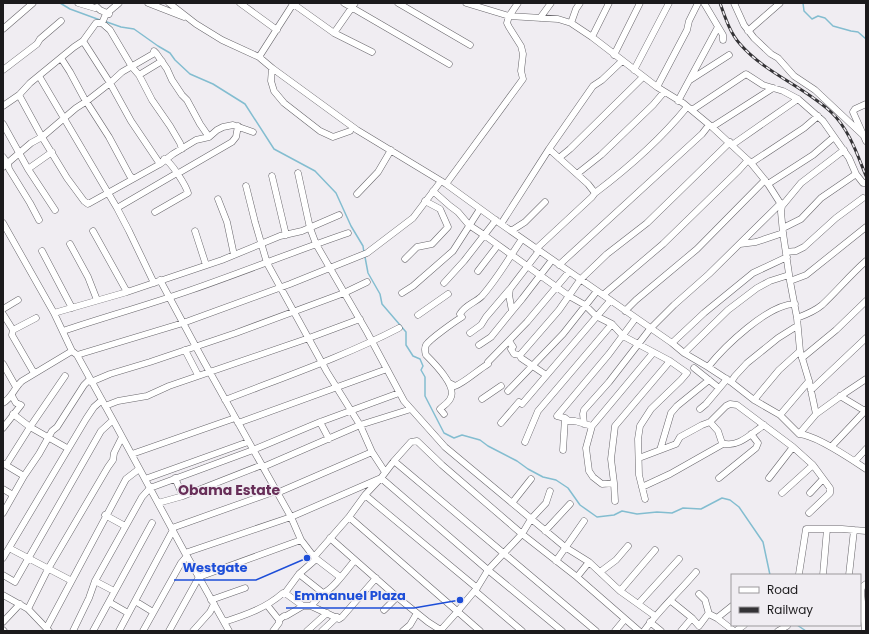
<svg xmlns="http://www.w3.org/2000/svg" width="869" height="634" viewBox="0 0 869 634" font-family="Poppins,sans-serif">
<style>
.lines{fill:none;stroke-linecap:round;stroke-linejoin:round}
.stream{stroke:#83bdd0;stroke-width:1.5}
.minor-casing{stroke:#68666b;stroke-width:7}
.minor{stroke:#fff;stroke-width:6}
.rail-casing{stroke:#343336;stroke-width:3}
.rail{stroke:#f0edf2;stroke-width:1.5;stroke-dasharray:4.5;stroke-linecap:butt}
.labels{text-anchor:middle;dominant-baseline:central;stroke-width:3;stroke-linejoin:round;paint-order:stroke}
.quarter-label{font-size:14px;font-weight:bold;fill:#672e58;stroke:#f0edf2}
.leader{fill:none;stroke:#1d4ed8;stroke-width:1.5}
.callout-dot{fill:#1d4ed8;stroke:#f0edf2;stroke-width:1.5}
.callout-label{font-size:13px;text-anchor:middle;font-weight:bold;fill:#1d4ed8;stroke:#f0edf2;stroke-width:3;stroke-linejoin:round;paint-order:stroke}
</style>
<rect width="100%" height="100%" fill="#f0edf2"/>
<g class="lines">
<path class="stream" d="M60,3L70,9L100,20
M803,3L804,11L812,19L818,16L825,18L833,26L851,31L858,32L866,39
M104,21L121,27L134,29L158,46L170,53L175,60L190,74L213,84L245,104L274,149L315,171L336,193L351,226L363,246L364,253
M365,257L368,273L380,294L382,304L406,332V345L413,356L420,359L423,366L421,370L425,377V396L444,433L454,438L462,435L480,440L488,446L517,461L528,469L543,477L556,480L568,488L580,505L597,517L614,515L622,511L637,514L657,512L672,513L683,508L701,509L722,498L730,500L739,507L763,542L770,575
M797,625L806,631"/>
<g class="minor-casing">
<path id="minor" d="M78,3L95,8L97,7L100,10L109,14
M148,3L184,17
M169,3L196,24L222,40L259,57L272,68L357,130L446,184L501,224L672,343L684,353L708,367L731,382L754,400L780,415L799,434C816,435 851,459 866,469
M240,3L277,30
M292,3L334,33L372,52
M344,3L449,64
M398,3L470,45
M466,3L509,16L558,19L571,23L592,37L657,87L683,103L712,127L751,163L768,184L782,206L781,212L783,233L790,281L797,318L800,351L809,381L816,414L799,434
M704,3L723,35V40
M734,3L744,25L754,38L771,54L778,58L794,76L815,90L863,135
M540,18L551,3
M102,23L110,30L132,67L139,75L152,100L170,126L180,143L182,149
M571,23L576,9L580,3
M3,29L33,3
M748,31L780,3
M334,33L355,3
M592,37L609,3
M83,41L110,83L131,121L160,164
M614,55L640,3
M259,57L293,4
M61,58L70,72L84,98L109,137L130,176L133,178
M272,68L271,81L274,91L284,103L320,131L333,137L350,131
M3,70L37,44L40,39L61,21
M634,70L669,3
M139,75L162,61
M39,76L117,208
M690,80L729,55
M657,87L687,30L689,21L698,3
M19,95L42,137L67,178L84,201L88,204L160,164L173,154L196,140L209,137L217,130L223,127L233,125L253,132
M678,101L718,27
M866,104L855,109L853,112L866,141
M3,106L19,95L30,83L74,47L83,41L96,23H102L106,14L119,3
M692,110L746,74L763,85L783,91L798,99L823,121L849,158L856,174L863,183H866
M3,124L28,169L55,210
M712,127L773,88
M732,145L798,99
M3,157L8,164L9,169L30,203L39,220
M559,158L570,149L643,77
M751,163L804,128L818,116
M3,167L31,143L42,137L76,108L87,101L110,83L122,72L153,54L154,51L156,53L167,69L172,80L182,95L187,100L200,124L209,137
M28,169L52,152
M298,173L310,228L316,244L367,332L404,401L445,447L565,547L589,562L620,591L655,616
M177,174L232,142L236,137L238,126
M577,174L601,155L653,105L664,92
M272,176L286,235
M446,184L523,79L521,71L523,54L521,46L509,27L507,23L509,16L518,3
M768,184L813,155L834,137
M246,186L255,222L267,263L327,372L360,425L372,452L385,472
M433,191L450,206L458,212L469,225L484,235L569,296L585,305L596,316L612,324
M595,193L588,184L549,149L593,86L602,80L622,61
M357,194L378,172L391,150
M218,199L227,222L234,255
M782,206L801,183L844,150
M155,212L188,193C186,186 171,161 164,159
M3,223L54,313L72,351L77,355L113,420L185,553L187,556L229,631
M501,224L549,149
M783,228L801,219L821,198L856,174
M93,231L127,292
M195,231L206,265
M511,231L525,222L545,202
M70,244L88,277L97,300
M740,244L756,242L783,233
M536,249L592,197L595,193C628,168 661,139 687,107
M42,251L72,308
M786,252L796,251L804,247L836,218L863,198
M405,259L417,247L432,244L448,227L440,209L425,201
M559,265L702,134L709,125
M478,271L498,245
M160,280L203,360L291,517L301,540L314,557L340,577
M790,281L806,275L866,227
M154,283L129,231L117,208L177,173
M444,283L464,261L496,220
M402,293L413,286L453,251L480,209
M603,295L663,244L739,170L748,160
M3,309L18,300
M512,311L522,299L552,260
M625,311L636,300L697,249L765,180
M54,313L127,292L222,260L280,236L302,231L339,215
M3,314L13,330L12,335L34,373
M460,314C465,305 475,303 482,296C497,279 509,258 522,239
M418,315L448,294
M797,318C805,315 815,311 822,305C837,291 850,275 866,261
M13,330L36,318
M63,331C105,317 148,305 191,290C243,272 295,251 348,233
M470,333L481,325L486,317L509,290
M509,341L513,347L511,349L514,354L520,355L521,358L546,375
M672,343L704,313L753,273L787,257
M479,345L491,337L512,311L509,295L510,289L539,251
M185,350L198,375
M684,353L728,310L757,288L770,281L789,275
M77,355L183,323L290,284L367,253L413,218L441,181
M520,355L559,310L580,280L607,254L647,223L730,142
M802,358L836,330L866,301
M488,362L527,322L569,272
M3,364L16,387
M708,367C724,347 768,304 795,304
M694,368L719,388
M91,382L110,374L150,362L236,333L344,293L367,282
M731,382L735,376L747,363L778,338L797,326
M449,383L455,386C464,383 478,370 488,364
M811,390L866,338
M508,391L563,334L597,291
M840,396L865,411
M482,399L501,386
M225,400C284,377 343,357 399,328
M754,400L779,370L800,351
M3,403C12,398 14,388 22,381L72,351
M522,404L610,301
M105,406L118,401L147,396L169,386L309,338L360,319
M700,409L706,404L727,379
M13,414L30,427L67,448
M444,414L440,409C444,405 449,403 451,397C456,385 434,363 426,355C425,352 424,349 426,345C430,339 454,322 462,317
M816,414L845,393L866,379
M780,415L809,381
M320,422L329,439
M710,422L718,431L722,443C737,449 752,433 764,425
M238,423L387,369
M501,423L519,402
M584,424L583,414L584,410L609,382L650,329L674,305L709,274L781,203
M592,426L653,353
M3,428L21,405L16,403L12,396
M525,442L538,411L612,324L623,336L670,361L687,373L681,380L651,409L640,426L638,439L639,475L645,499
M831,447L866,410
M563,450L565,418
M660,450L671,413L677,406L709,380
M132,454L235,418
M639,458L676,444L680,437L702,425L710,422L726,406L730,404L737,405L793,447L813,465L830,488V493L809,513
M394,461L596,631
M855,461L866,449
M4,464L24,476
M6,465L30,427L65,376
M263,467L360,425L411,409
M175,478L183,496
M719,478L756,448L758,443L751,434
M769,478L793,447
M145,479L248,442
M614,483L611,459L615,426L670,361
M642,487L670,474L723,444
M3,489L13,495
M277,493L372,452
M782,493L813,465
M810,493L823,479
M365,495L477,588
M615,501L614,483L602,484L593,477L589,471L586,448L592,426L575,421H569L565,418L557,416L609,354L635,319
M158,503L183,496L262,465
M512,503L531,479
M3,513L24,476L39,454L52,431L57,427L84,385L90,379
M105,515L125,526
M349,517L480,631
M172,528L276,491
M545,531L570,504
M330,538L397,597L428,622L442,631
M9,548L70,580
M185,553L291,517L381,478L488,570L562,631
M3,558L86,419L94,407L102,400
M556,561L584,521
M600,572L616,560L628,546
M299,574L323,593C333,590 348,568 355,560
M799,574L806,529H842L866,531
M3,575L15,582L16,580L101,431L113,420
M823,575L827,529
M849,575L854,530
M577,577L589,562
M95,581L114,591
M475,591L522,631
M620,591L655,550
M285,593L303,606H311L339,619L342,617L376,578
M699,594L705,600L709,614L717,618L734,631
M3,595L28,609L49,631
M211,600L245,588
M135,601L153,612
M671,601L692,618L699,626L708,614H709
M109,602L128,613
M639,603L679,559
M267,605L279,620L284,616H286L303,606
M311,606L323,593
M28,609L48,569L108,467L113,460L114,453L122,437
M384,610L397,597
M717,618L732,606
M3,622L20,604
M224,622C246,615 266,608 283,593H285L299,574L315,560L314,557L349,517L365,495L381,478L394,461L411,442L417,441L442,465L522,534L577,577L639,631
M650,622L661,631
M47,627L126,479L139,469
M3,630L4,631
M73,631L89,598L95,581L142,497L150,488L253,450L320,422L399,393
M93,631L152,523
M119,631L173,530
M143,631L181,563L187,556
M169,631L199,577L301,540
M193,631L210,612L214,604
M273,631L279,623V620
M307,631L327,613
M322,631L337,617
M403,631L410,625L417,613
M440,631L457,612L477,588L488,570L522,534L531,519L546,503L550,491
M615,631L625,619
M644,631C659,610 679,592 696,572
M681,631L692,618
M736,631L744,625
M778,631L787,626
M865,631L861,592L862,587L866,584"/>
</g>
<use href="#minor" class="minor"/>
<g class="rail-casing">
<path id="rail" d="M720,3C725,17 730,33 740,44C765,73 803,86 831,112C849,129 857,154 866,176"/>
</g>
<use href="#rail" class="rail"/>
</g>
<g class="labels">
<g class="quarter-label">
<text x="229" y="490">Obama Estate</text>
</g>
</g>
<path class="leader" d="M307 558L256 580H174M460 600L414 608H286"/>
<g class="callout-dot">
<circle cx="307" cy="558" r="4"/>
<circle cx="460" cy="600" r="4"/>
</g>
<g class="callout-label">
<text x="215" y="572">Westgate</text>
<text x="350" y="600">Emmanuel Plaza</text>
</g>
<rect width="869" height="634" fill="none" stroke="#1b1a1c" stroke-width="8"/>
<rect x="731" y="574" width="130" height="52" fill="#f0edf2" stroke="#9b999c"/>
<rect x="739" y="587" width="20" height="6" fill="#ffffff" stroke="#9b999c"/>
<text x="767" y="594" font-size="12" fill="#1b1a1c">Road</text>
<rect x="739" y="607" width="20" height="6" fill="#343336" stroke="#9b999c"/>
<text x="767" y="614" font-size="12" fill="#1b1a1c">Railway</text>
</svg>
